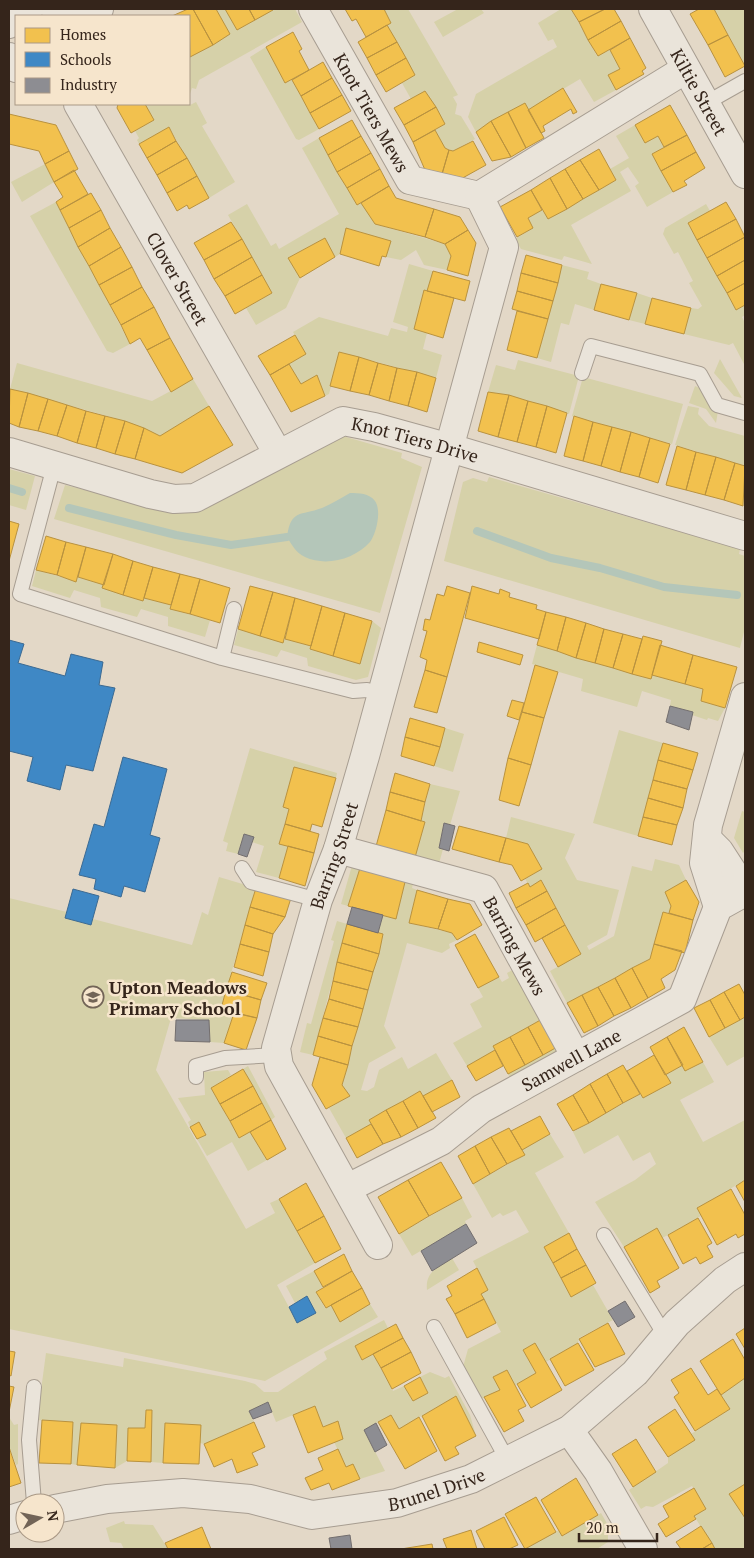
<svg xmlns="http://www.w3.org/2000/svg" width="754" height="1558" viewBox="0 0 754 1558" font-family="'PT Serif',serif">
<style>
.green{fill:#d6d1a9}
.water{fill:#b4c6b9}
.homes{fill:#f2c14e;stroke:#b9923f}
.schools{fill:#3f88c5;stroke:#3c6a92}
.industry{fill:#8d8d92;stroke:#736e6e}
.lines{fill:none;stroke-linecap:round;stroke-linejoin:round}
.stream{stroke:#b4c6b9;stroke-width:8}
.service-casing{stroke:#a79d91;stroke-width:16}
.minor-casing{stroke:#a79d91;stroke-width:30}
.service{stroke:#eae4da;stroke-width:14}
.minor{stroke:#eae4da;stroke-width:28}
.labels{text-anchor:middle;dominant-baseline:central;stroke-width:5;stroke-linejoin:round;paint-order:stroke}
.street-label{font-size:18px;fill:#35251b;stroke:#f6e5cc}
.poi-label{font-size:18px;font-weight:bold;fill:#35251b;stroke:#f6e5cc;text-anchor:start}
</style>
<rect width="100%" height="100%" fill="#e3d8c7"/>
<path class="green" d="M216,9H225L237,30L274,9H295L302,22L199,80L196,89L192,88L189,97V54L190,56L230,34Z
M384,9H408L458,95L453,97L457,104L455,114L461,116L475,139L453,151L445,148L435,130L445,124L425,91L411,99L402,83L415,75L387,25L391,23Z
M458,9H481L484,13L443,37L434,22Z
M561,9H571L597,56L610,50L620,69L608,75L616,90L594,102L580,79L528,110L525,103L491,121L476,132L468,117L476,94L557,47L553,39L548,41L538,23Z
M714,9H744L745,65Z
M266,47L285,83L292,80L319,129L299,140L296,139L250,57Z
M189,102L190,105L196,102L207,123L202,126L235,182L209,198L169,127L139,144L137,140L139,138L135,131L154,120L145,104H189Z
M635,125L645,143L658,136L664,147L652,154L673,192L647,207L635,186L639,183L628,167L620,172L631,191L571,225L592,264L564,256L562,260L521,249L515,239L533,228L528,218L542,210L548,219L616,180L610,169L629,158L616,136Z
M319,138L357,204L361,203L375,224L445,244L451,256L447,270L424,265L416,250L401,260L386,257L390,241L347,228L340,254L335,257L325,238L289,257L300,278L286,308L256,325L246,308L272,293L228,215L247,204L271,246L276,243L279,249L339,214L302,148Z
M45,164L54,182L22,202L11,182Z
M56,202L130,344L113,353L107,351L30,216Z
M706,204L710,211L688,224L736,310L745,305V315L742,317L745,323V366L733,343L729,345L684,334L691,308L698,309L702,306L689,283L693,281L678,252L674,254L663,234L665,228Z
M409,264L433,271L427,291L424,290L414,329L427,333L423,349L442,355L436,378L340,352L329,394L325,396L317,375L301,384L289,364L306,354L293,332L319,317L388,336L391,328L407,332L408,327L393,322Z
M562,265L589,272L587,279L601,284L594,310L575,304L569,325L561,323L551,362L537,358Z
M637,293L652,298L645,324L629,320Z
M720,359L742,398L734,396L714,373Z
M518,360L579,376L569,414L509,395L488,392L496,365L515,370Z
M17,363L152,401L193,379L209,406L160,436L125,421L10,389Z
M583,377L683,404L672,444L572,416Z
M695,386L704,390L718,411L716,423L706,409L689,403Z
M688,406L699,408L698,414L709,426L745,436V466L675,445Z
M339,435L402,453L401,458L422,467L380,613L54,519L65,485L148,506Z
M9,469L35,476L26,510L9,505Z
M489,477L740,549L739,554L745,556V628L740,648L444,561L463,482L473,478L487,482Z
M36,570L76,581L78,577L104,585L103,588L142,601L144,598L171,605L170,609L210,620L205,637L168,626V617L141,609L137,617L101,607L100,598L74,590L70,598L32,586Z
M372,621L381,628L368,677L356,680L308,666L307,658L281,650L277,657L234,645L238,629L283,642L285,639L311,646L310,649L359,663Z
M537,645L651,679L652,675L703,689L701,701L725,708L718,721L708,718L707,720L692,715L693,712L670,706L671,700L642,691L637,707L581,691L583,679L532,664Z
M445,728L464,734L453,772L434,766Z
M619,730L663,743L638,836L593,823Z
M250,748L337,773L336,778L294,768L283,807L289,809L279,843L288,846L279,878L256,872L264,846L252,842L253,837L244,834L238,854L226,851L228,843L223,841Z
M430,784L460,791L450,825L444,823L439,848L443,849L438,867L414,861L425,822L421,821Z
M742,811L745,812V851L743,853L734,838Z
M511,817L575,834L565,858L577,880L619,890L607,935L587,946L589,950L614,936L632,866L652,871L655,859L679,865L686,880L665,892L671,906L669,913L663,912L650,959L567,1003L550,971L581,954L542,881L530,887L525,879L542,869L528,844L506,838Z
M353,862L361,865L348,906L341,904Z
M219,877L256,888L221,1008L234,1013L224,1043L210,1042L209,1020L171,1018L156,1070L246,1229L275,1213L270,1203L279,1199L315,1263L277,1285L297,1322L316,1313L307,1296L295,1303L286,1286L314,1271L323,1287L316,1292L325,1308L331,1305L340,1321L370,1304L378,1317L265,1381L9,1329V898L67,912L66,918L91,925L93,919L192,945L202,912L208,915Z
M406,878L414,880L412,888L417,890L409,923L452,933L457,940L449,944L450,948L442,953L407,943L384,1026L396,1048L369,1063L361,1090L367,1091L374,1087L379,1070L402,1057L408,1069L436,1053L452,1080L423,1096L420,1091L369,1120L371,1124L346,1138L329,1108L350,1096L342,1085L383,934L378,933L383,915L396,919Z
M337,921L347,924L313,1055L300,1052L307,1023L311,1024L334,941L331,940Z
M516,968L544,1018L494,1046L495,1050L467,1066L453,1043L482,1027L470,1004L483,997L478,988L499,977L502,982L509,978L507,973Z
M745,1017V1056L727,1066L709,1037Z
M559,1046L561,1051L511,1079L508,1074Z
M703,1062L714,1082L680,1100L703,1142L745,1120V1180L698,1208L701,1216L666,1236L662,1238L656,1229L624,1247L595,1202L635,1180L656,1164L650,1152L633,1161L618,1135L584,1154L573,1132L640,1094L643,1098L670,1083L665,1075L683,1065L686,1071Z
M248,1066L275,1117L271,1120L243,1069Z
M228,1070L231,1075L211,1088L239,1138L250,1132L267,1160L248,1171L232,1142L207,1156L197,1139L206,1134L199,1122L190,1127L188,1122L191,1120L178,1098L205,1095L204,1072Z
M550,1134L564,1157L535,1173L569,1233L544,1247L571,1296L593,1285L613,1320L579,1338L578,1343L546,1362L535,1343L523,1350L536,1373L515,1385L507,1370L493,1377L500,1390L481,1399L463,1367L468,1349L501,1332L481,1294L488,1290L473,1261L529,1232L516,1210L503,1216L500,1213L492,1218L473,1184L524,1155L522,1150Z
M462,1198L472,1217L465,1221L466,1224L412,1256L399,1234Z
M452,1258L459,1270L427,1290C425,1272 438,1267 452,1258Z
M384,1320L388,1328L355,1346L362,1360L373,1354L393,1391L404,1386L413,1401L428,1393L420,1377L430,1372L445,1378L449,1376L470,1415L476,1436L456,1396L399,1429L391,1415L364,1430L385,1471L360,1479L353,1465L346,1467L334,1442L338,1421L323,1427L315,1406L276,1422L268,1402L249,1411L254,1422L204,1444L200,1443V1425L166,1423L163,1463L151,1462L152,1410H146L145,1428H128L127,1461L115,1468L117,1425L81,1423L77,1465L71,1464L73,1422L37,1420L46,1353L123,1367L124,1358L245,1381L255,1384L264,1392H278L327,1359L324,1352Z
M745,1378V1484L729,1494L745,1518V1549H715L694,1516L706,1509L692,1486L653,1507L646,1506L641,1509L629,1490L668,1463V1457L694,1440L691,1434L694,1432L730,1409L721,1395Z
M9,1417L14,1425L18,1424V1464L16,1465L9,1447Z
M601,1513L612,1532L608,1534V1542L597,1549H525L559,1530L563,1536Z
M124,1521L125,1524L153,1525L168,1549H124L121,1543L110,1542L106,1528Z"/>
<path class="water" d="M350,493C359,493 369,493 375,501C382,511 376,534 370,542C355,559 326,567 305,557C296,553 292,545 287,537C291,509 300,516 322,508C331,504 341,498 350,493Z"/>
<path class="homes" d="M188,9H193L213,45L190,57L189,16H172Z
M193,9H216L230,34L213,45Z
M225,9H249L255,20L237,30Z
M249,9H272L273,10L255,20Z
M345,9H384L391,23L366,37L356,19L352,21Z
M571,9H605L579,22Z
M605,9H614L621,21L588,40L579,22Z
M699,9H714L728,35L708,45L690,14Z
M621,21L630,38L598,56L588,40Z
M387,25L397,42L367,58L358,42Z
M293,32L302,49L299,51L309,70L285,83L266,47Z
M728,35L745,66L725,77L708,45Z
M630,38L646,68L642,71L644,74L616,90L608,75L620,69L610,50Z
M397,42L406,58L376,75L367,58Z
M406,58L415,75L386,92L376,75Z
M323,62L332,78L301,96L292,80Z
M332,78L342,95L310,113L301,96Z
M563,88L577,112L573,114L571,109L543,126L545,131L541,133L528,110Z
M425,91L436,107L404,125L394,108Z
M342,95L351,111L319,129L310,113Z
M525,103L544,138L526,148L508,112Z
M118,104H145L154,120L131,133L117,108Z
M670,105L687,135L664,147L658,136L645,143L635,125Z
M436,107L445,124L413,142L404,125Z
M508,112L526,148L511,157L491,121Z
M9,114L56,125L69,151L45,164L39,151L9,144Z
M352,120L361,136L328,155L319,138Z
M491,121L511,157L492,161L476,132Z
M169,127L176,141L147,158L139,144Z
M435,130L445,148L449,150L442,174L425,170L413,142Z
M687,135L696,152L661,171L652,154Z
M361,136L371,153L337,172L328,155Z
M176,141L187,158L157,175L147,158Z
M473,141L486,165L459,180L442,174L449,150L453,151Z
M599,149L616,180L599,190L580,160Z
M69,151L78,169L54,182L45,164Z
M696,152L705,168L684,181L687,185L673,192L661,171Z
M371,153L380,169L347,188L337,172Z
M187,158L197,176L167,193L157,175Z
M580,160L599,190L583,199L565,169Z
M380,169L389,186L357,205L347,188Z
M565,169L583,199L567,209L550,178Z
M74,170L88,194L60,210L56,202L63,197L54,182Z
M197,176L209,198L189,209L187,205L177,211L167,193Z
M550,178L567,209L548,219L531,190Z
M389,186L396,198L434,209L425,237L375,224L361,203Z
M531,190L542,210L528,218L533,228L517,237L500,207Z
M91,193L101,210L69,228L60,210Z
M726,202L736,219L697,240L688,223Z
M434,209L460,217L468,230L445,244L425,237Z
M101,210L110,228L78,247L69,228Z
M736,219L745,237L707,258L697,240Z
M231,222L242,239L204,260L194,243Z
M110,228L121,247L89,266L78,247Z
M346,228L391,241L386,257L382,256L379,266L340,254Z
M468,230L476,243L468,276L447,270L451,256L445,244Z
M745,237V260L717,276L707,258Z
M325,238L335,257L300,278L288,258Z
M242,239L252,257L214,279L204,260Z
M121,247L132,267L99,285L89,266Z
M526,255L562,265L558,283L521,273Z
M252,257L262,275L225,296L214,279Z
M745,260V283L727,293L717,276Z
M132,267L142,287L110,305L99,285Z
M433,271L470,281L465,301L427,291Z
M521,273L558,283L553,301L517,291Z
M262,275L272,293L235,314L225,296Z
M745,283V305L736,310L727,293Z
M601,284L637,293L629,320L594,310Z
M142,287L154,307L121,325L110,305Z
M424,290L454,298L443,338L414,329Z
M517,291L553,301L548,319L512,309Z
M652,298L691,308L684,334L645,324Z
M154,307L170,338L147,350L140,338L130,344L121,325Z
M517,311L548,319L537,358L507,350Z
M295,335L306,354L270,375L258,356Z
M170,338L193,379L171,392L147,350Z
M339,352L359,357L350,391L330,386Z
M359,357L378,363L369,395L350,391Z
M378,363L397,368L389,401L369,395Z
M289,364L301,384L317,375L325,396L291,412L270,375Z
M397,368L417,372L408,406L389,401Z
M417,372L436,378L427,412L408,406Z
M10,389L28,393L19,427L9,423Z
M488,392L509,395L498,437L478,431Z
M28,393L48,399L38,431L19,427Z
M509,395L528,401L517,442L498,437Z
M48,399L67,405L57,436L38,431Z
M528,401L547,406L536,447L517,442Z
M67,405L86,411L77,443L57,436Z
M209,406L233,445L182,473L135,459L144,428L160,436Z
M547,406L567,413L556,453L536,447Z
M86,411L105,416L96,448L77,443Z
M105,416L125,421L115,454L96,448Z
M574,416L593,422L583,461L564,456Z
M125,421L144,428L135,459L115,454Z
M593,422L612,427L601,466L583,461Z
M612,427L631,432L620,472L601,466Z
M631,432L650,438L639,477L620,472Z
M650,438L670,444L658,483L639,477Z
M677,446L696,452L686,490L666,485Z
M696,452L716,457L705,495L686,490Z
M716,457L735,463L724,500L705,495Z
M735,463L745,466L743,506L724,500Z
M9,521L19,524L9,561Z
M46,536L66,542L57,575L36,570Z
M66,542L86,547L76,582L57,575Z
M86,547L113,554L104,585L78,577Z
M113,554L133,561L123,595L102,588Z
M133,561L153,567L143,601L123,595Z
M153,567L180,574L171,605L144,598Z
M180,574L200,579L190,614L170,609Z
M200,579L230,588L220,623L190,614Z
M250,586L273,592L260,636L238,629Z
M447,586L470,593L447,677L425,670L427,660L420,657L427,631L423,630L425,619L430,620L437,594L444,596Z
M472,586L499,594L500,589L510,593L509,597L537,605L536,609L546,612L539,639L465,618Z
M273,592L295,598L283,643L260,636Z
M295,598L322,606L311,646L285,639Z
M322,606L345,613L333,656L310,649Z
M546,612L566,617L557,651L537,645Z
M345,613L372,621L360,664L333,656Z
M566,617L586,623L576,658L557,651Z
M586,623L604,629L595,663L576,658Z
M604,629L623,634L613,668L595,663Z
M623,634L642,639L632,674L613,668Z
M643,636L662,641L651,679L632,674Z
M479,642L523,655L520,665L477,652Z
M660,645L693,655L685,684L652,675Z
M693,655L737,667L725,708L701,701L703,689L685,684Z
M535,665L558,672L544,718L522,712Z
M425,670L447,677L437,713L414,707Z
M512,700L524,703L519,720L507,716Z
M522,712L544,718L531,765L508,758Z
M410,718L445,728L440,747L405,737Z
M405,737L440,747L434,766L401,756Z
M663,743L698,753L693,770L658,760Z
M508,758L531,765L519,806L499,800Z
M658,760L693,770L687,789L653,780Z
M294,767L336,778L322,827L312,824L310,831L285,824L289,809L283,807Z
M395,773L430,784L425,802L390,792Z
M653,780L687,789L683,808L648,798Z
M390,792L425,802L421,821L386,810Z
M648,798L683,808L677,825L643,817Z
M386,810L425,822L414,861L375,850Z
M643,817L677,825L672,845L638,836Z
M285,824L319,834L314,853L279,844Z
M459,826L506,838L499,862L452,849Z
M506,838L528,844L542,869L521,881L512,865L499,862Z
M288,846L314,853L305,886L279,878Z
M361,865L406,878L396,919L348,906Z
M541,880L547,891L516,908L509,893L528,883L530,887Z
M686,880L699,902L693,920L669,913L671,906L665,892Z
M256,888L291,898L285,917L250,907Z
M417,890L448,899L438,929L409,923Z
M547,891L556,908L526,925L516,908Z
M448,899L470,904L482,925L457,940L452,933L438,929Z
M250,907L285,917L273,934L245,925Z
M556,908L565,925L535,942L526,925Z
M663,912L693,920L685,953L654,944Z
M347,924L383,934L379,954L342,943Z
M245,925L273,934L269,952L240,944Z
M565,925L581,954L558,967L542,938Z
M475,934L499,977L478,988L455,945Z
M342,943L379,954L373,972L337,962Z
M240,944L269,952L263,976L234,967Z
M654,944L682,951L675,970L661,979L665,988L648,998L632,968L650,959Z
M337,962L373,972L368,990L333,981Z
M632,968L648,998L631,1008L615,978Z
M232,972L267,983L261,1000L226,990Z
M615,978L631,1008L614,1016L598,987Z
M333,981L368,990L363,1009L329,999Z
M739,984L745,995V1017L740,1020L724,992Z
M598,987L614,1016L598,1026L582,995Z
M226,990L261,1000L257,1018L221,1009Z
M724,992L740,1020L725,1028L710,1000Z
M582,995L598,1026L584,1033L567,1003Z
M329,999L363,1009L358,1027L323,1018Z
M710,1000L725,1028L709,1037L694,1008Z
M234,1013L257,1018L246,1050L224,1043Z
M323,1018L358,1027L352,1046L318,1036Z
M544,1018L559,1046L543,1055L528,1027Z
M528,1027L543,1055L525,1065L510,1037Z
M684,1027L703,1062L685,1071L667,1037Z
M318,1036L352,1046L348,1065L313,1055Z
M510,1037L525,1065L508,1074L493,1046Z
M667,1037L683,1065L665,1075L650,1047Z
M495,1050L503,1066L476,1081L467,1066Z
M654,1055L671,1083L643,1098L627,1071Z
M320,1057L348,1065L342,1085L350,1096L326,1109L312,1085Z
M623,1065L640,1094L623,1103L607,1074Z
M243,1069L253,1086L220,1104L211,1088Z
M607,1074L623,1103L606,1113L590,1084Z
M452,1080L460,1097L432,1112L423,1096Z
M590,1084L606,1113L589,1123L573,1095Z
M253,1086L262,1103L230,1121L220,1104Z
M420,1091L436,1118L418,1128L403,1101Z
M573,1095L589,1123L573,1131L557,1104Z
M403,1101L418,1128L401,1137L386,1110Z
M262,1103L271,1120L239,1138L230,1121Z
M386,1110L401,1137L383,1144L369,1120Z
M540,1116L550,1134L522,1150L511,1131Z
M271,1120L286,1149L267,1160L250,1132Z
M199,1122L206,1135L197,1139L190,1127Z
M371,1124L383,1144L357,1158L346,1138Z
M509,1128L525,1155L507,1164L491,1137Z
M491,1137L507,1164L490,1174L475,1146Z
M475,1146L490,1174L473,1184L458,1156Z
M441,1162L462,1198L429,1216L408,1180Z
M408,1180L429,1216L399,1234L378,1197Z
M745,1180V1202L736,1186Z
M306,1183L324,1216L297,1231L279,1199Z
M731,1189L745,1215V1234L738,1238L736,1234L717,1245L697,1208Z
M324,1216L341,1249L315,1263L297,1231Z
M698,1218L712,1243L707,1246L713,1257L700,1264L696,1257L683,1264L668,1235Z
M657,1228L679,1268L657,1281L660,1287L650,1293L624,1247Z
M569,1233L577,1249L553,1263L544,1247Z
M577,1249L586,1265L561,1278L553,1263Z
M344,1254L352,1271L323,1287L314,1271Z
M586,1265L596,1283L571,1297L561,1278Z
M477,1268L488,1290L481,1294L484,1299L455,1314L446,1299L452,1296L447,1286Z
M352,1271L362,1288L326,1308L316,1292Z
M362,1288L370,1304L340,1322L331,1305Z
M484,1299L496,1323L467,1338L455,1314Z
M608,1323L625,1354L595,1367L579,1339Z
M396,1324L403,1338L362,1360L355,1346Z
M745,1328V1349L736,1334Z
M403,1338L411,1352L381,1368L373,1354Z
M733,1339L745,1360V1378L721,1395L700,1361Z
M535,1343L562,1390L531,1408L517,1384L536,1373L523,1350Z
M578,1343L594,1370L565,1386L550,1359Z
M9,1351L15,1352L11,1376L9,1375Z
M411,1352L421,1373L392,1389L381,1368Z
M691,1368L708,1395L717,1389L730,1409L695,1431L674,1397L679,1393L671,1380Z
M507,1370L526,1406L518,1410L524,1421L504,1432L484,1397L500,1390L493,1377Z
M420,1377L428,1393L413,1401L404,1386Z
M9,1386L14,1387L9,1412Z
M456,1396L476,1436L455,1447L459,1454L445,1461L422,1416Z
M315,1406L323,1427L338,1421L343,1439L308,1453L293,1415Z
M675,1409L695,1440L668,1457L648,1427Z
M146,1410H152L151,1462L127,1461L128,1428H145Z
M391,1415L399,1429L419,1417L437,1451L405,1469L378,1422Z
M42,1420L73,1422L71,1464L39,1463Z
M254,1422L265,1447L252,1453L258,1465L237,1473L232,1459L214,1467L204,1444Z
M81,1423L117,1425L115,1468L77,1465Z
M165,1423L201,1425L199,1464L163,1463Z
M636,1439L656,1472L633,1487L612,1454Z
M9,1447L21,1483L9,1487Z
M338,1449L346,1467L353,1464L360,1479L332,1490L329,1483L311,1490L305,1478L323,1470L318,1458Z
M576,1478L598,1515L562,1536L541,1500Z
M745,1484V1518L729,1494Z
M694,1488L706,1509L694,1516L696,1519L666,1537L658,1524L669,1517L663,1506Z
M536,1497L556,1532L525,1549L505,1514Z
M504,1517L518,1545L509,1549H485L476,1531Z
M701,1526L712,1543L702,1549H681L676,1542Z
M202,1527L211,1549H168L165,1543Z
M471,1530L477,1549H447L443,1539Z
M712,1543L715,1549H702Z
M432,1544L433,1549H401Z"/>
<path class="schools" d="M9,640L24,644L18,663L65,676L71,654L103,662L99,685L115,688L93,771L66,765L60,790L27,781L33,757L9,751Z
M123,757L167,769L150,835L160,838L145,892L124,886L121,897L94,889L96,879L79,875L94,824L104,827Z
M73,889L99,896L91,925L65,918Z
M307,1296L316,1313L297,1323L289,1307Z"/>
<path class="industry" d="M670,706L693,712L689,730L666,722Z
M444,823L455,826L449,851L439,848Z
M244,834L254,837L247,857L238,854Z
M352,907L383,915L378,933L347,924Z
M176,1020H209L210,1042L175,1041Z
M466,1224L477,1243L432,1271L421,1251Z
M625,1301L635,1317L618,1327L608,1311Z
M268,1402L272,1412L253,1419L249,1411Z
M376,1423L387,1445L375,1452L364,1430Z
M350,1535L352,1549H331L329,1538Z"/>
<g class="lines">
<path class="stream" d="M9,488L22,492
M69,508L176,535L231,545L287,537
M477,531L551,558L600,568L664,587L737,595"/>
<g class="service-casing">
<path id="service" d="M706,103L745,81
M582,373L591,346L700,374L717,405L745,413
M54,466L20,594L222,658L353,691L367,690L381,694
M222,658L234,609
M242,868L251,882L318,900
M196,1077V1066L225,1058L277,1055
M604,1235L666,1337
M434,1327L508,1461
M34,1503L29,1440L34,1387"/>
</g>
<g class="minor-casing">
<g id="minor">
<path d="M55,9L65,16"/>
<path id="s1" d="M313,9L410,180L479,196L686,69"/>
<path id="s2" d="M653,9L745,174"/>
<path d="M86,16L99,9"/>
<path d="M9,24L16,15L29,9"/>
<path d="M9,57L16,68"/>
<path id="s3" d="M78,104L278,454"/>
<path id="s4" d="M9,452L150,494L174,499L195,498L343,421L374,427L450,448L745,536"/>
<path d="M707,839L719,851L745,891"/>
<path id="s5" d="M338,849L484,889L576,1057"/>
<path d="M718,907L704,863L708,825L745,697"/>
<path id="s6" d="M348,1188L441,1141L481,1109L682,999L718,907L745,892"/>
<path id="s7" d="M378,1245L285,1077L279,1066L276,1048L318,900L338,849L365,756L504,247L479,196"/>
<path d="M569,1430L598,1471L643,1549"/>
<path id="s8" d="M55,1509L107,1499L183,1493L250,1499L312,1515L397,1503L471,1479L569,1430L635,1373L677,1323L725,1280L745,1267"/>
<path d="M9,1520L25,1515"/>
</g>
</g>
<use href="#service" class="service"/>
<use href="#minor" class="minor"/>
</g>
<defs>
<g id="school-ring" transform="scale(1.125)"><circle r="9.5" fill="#f6e5cc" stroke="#726457" stroke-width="1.5"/><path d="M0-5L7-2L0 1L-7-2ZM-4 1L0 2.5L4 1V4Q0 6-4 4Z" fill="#726457"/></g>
</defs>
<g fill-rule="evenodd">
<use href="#school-ring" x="93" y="997"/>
</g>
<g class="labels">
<g class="street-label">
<text stroke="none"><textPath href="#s2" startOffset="95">Kiltie Street</textPath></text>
<text stroke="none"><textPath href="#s1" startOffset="119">Knot Tiers Mews</textPath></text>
<text stroke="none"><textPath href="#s3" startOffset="201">Clover Street</textPath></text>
<text stroke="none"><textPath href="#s4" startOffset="434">Knot Tiers Drive</textPath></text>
<text stroke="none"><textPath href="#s7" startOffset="424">Barring Street</textPath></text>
<text stroke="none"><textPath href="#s5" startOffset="216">Barring Mews</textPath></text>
<text stroke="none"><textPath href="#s6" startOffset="258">Samwell Lane</textPath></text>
<text stroke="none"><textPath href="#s8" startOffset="388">Brunel Drive</textPath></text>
</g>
<g class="poi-label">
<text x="109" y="987">Upton Meadows<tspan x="109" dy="21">Primary School</tspan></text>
</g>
</g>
<rect width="754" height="1558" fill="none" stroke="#35251b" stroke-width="20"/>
<rect x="15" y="15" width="175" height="90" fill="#f6e5cc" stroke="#a99885"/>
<rect x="25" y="28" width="25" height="15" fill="#f2c14e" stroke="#a99885"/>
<text x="60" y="40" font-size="15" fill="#35251b">Homes</text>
<rect x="25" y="52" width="25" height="15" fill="#3f88c5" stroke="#a99885"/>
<text x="60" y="65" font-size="15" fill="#35251b">Schools</text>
<rect x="25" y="78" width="25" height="15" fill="#8d8d92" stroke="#a99885"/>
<text x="60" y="90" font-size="15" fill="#35251b">Industry</text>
<g transform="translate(40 1518) rotate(81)"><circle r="24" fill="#f6e5cc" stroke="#a99885"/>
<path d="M0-4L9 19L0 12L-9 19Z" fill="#726457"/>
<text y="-8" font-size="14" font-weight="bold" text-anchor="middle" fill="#35251b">N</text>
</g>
<path d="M579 1533v8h78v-8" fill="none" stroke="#35251b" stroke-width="2.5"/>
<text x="586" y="1533" font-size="15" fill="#35251b" stroke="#f6e5cc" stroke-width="4" paint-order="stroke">20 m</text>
</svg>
